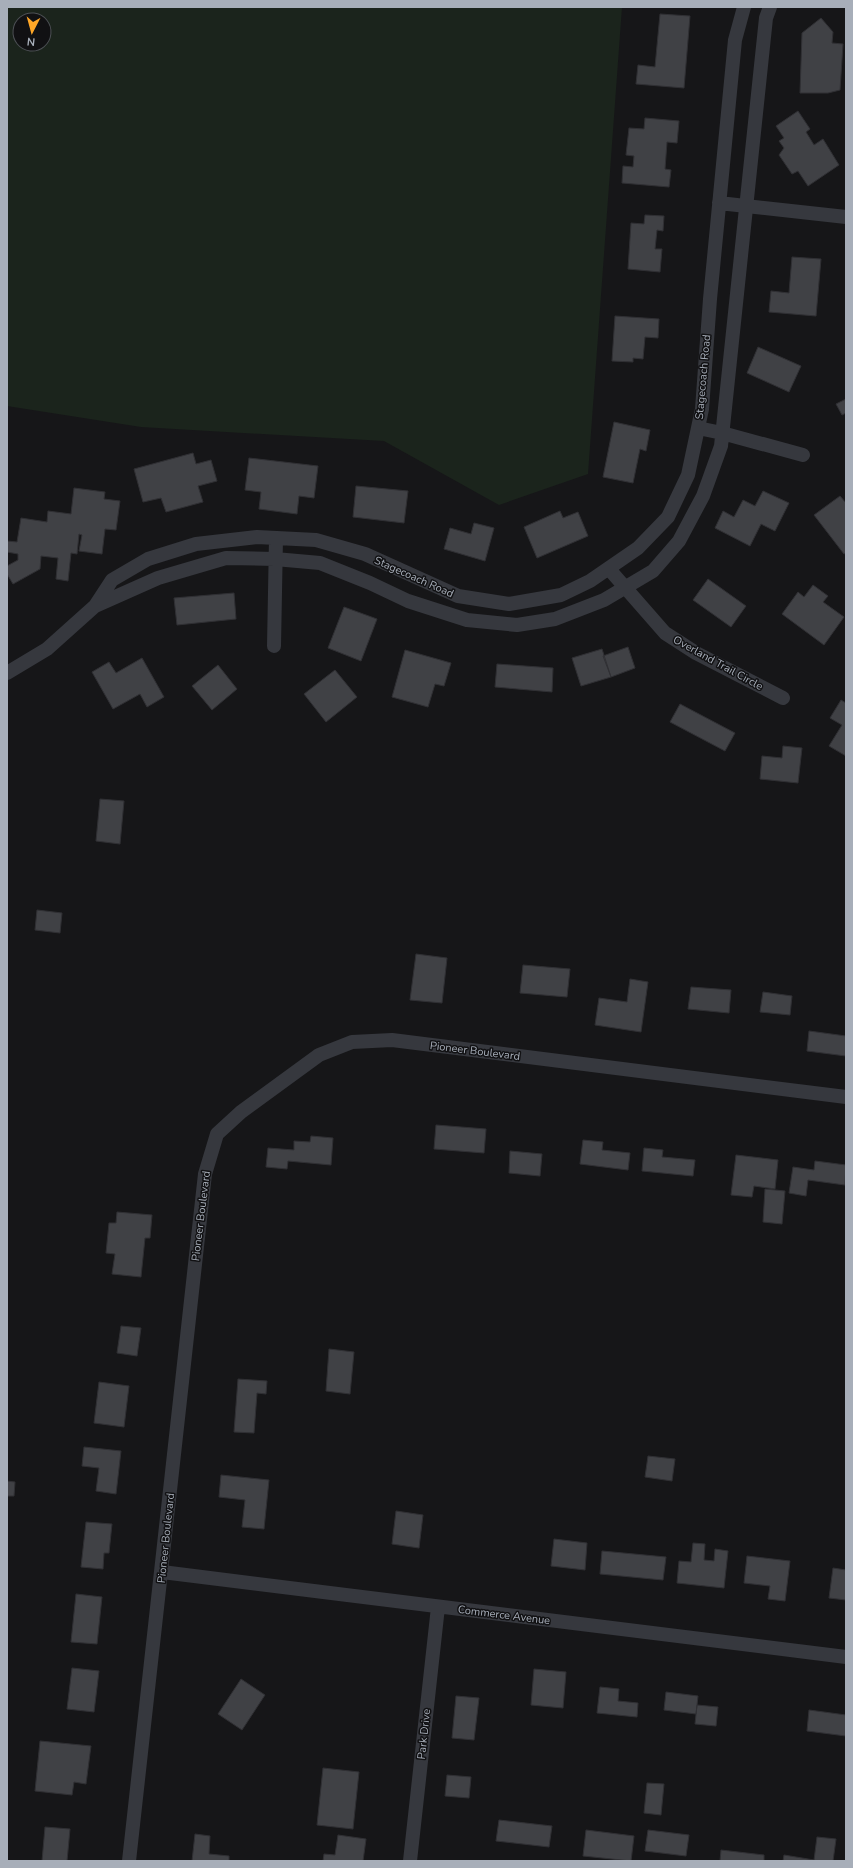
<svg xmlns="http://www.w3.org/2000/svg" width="853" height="1868" viewBox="0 0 853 1868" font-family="'Nunito Sans',sans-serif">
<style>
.green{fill:#1b241c;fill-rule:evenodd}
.building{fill:#404145;stroke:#303034}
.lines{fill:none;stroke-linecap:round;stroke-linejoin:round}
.street{stroke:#36383e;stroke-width:14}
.labels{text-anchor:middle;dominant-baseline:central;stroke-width:3;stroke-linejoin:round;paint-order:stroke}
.street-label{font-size:11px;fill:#a7aeb9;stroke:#111113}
</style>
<rect width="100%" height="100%" fill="#161618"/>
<path class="green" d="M7,7H622L588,474L499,505L384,441L141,427L7,406ZM20,20H44V44H20Z"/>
<path class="building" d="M660,14L690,16L684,88L636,84L638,65L655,67Z
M821,18L833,32L832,43L843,44L840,90L828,93H800L802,33Z
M798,111L810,129L806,132L814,145L823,139L839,165L808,186L798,171L792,174L779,155L784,148L779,141L784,138L776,126Z
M645,118L679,121L677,143L667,142L665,169L671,170L669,187L622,183L623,166L633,167L634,156L626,155L629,128L644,129Z
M645,215L664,216L663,231L657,230L655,249H662L660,272L628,269L631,223L644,224Z
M792,257L821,259L816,316L769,312L771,291L789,293Z
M615,316L659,319L658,338L645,337L643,359L633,358V362L612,361Z
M758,347L801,366L789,392L747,373Z
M846,399V413L842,415L836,404Z
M614,422L650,430L646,451L640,449L633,483L603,477Z
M193,453L196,464L211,460L217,481L198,486L203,502L166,512L161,498L143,502L134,469Z
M249,458L318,466L314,498L299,496L297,514L259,509L261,492L245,490Z
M356,486L408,491L404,523L353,517Z
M74,488L105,492L104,499L120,501L116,530L105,529L102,554L79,551L82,535L79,534L77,554L71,553L68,581L56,579L58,558L41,556L40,569L13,584L7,574V566L18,560V554L7,552V541L17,542L21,518L47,522L48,511L71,514Z
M763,491L789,503L775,531L761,524L750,546L715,528L723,511L734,517L743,500L755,506Z
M840,496L846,503V553L844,554L814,515Z
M560,511L563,518L578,512L588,536L537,558L524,527Z
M474,523L494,528L485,561L444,549L450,528L471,534Z
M708,579L746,606L731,627L693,600Z
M813,585L828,596L823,602L844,617L824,645L782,614L798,592L804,597Z
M234,593L236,619L177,625L174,598Z
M344,607L377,619L361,661L328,648Z
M628,647L635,668L611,677L603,656Z
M602,649L611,677L581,686L572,658Z
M405,650L451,663L444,686L435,684L428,707L392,697Z
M142,658L164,697L147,707L140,694L113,709L92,672L109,662L116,673Z
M497,664L553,668L552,692L495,687Z
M218,665L237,689L212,710L192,686Z
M335,670L357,697L326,722L304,694Z
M841,700L846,703V756L829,746L842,725L830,718Z
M680,704L735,733L725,751L670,722Z
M783,746L802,748L798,783L760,779L762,756L782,758Z
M100,799L124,801L120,844L96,841Z
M37,910L62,913L60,933L35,930Z
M416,954L447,958L442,1003L410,1000Z
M523,965L570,969L567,997L520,993Z
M630,979L648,982L641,1032L595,1025L599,998L627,1002Z
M691,987L731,990L729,1013L688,1009Z
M763,992L792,996L790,1015L760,1012Z
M809,1031L846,1036V1056L807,1051Z
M436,1125L486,1129L484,1153L434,1149Z
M311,1136L333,1138L331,1165L288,1161L287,1169L266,1167L268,1148L294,1150V1141L310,1142Z
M583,1140L603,1142L602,1150L630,1153L628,1170L580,1164Z
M644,1148L663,1150L662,1157L695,1160L693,1176L642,1171Z
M510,1151L542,1154L540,1176L509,1173Z
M736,1155L778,1160L775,1189L754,1186L752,1197L731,1195Z
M815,1161L846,1165L845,1185L808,1180L806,1196L789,1193L793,1167L814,1170Z
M765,1189L785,1191L782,1224L763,1222Z
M117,1212L152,1215L150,1238H145L141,1277L112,1274L115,1254L106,1253L109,1223H116Z
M121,1326L141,1328L137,1356L117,1353Z
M329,1349L354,1352L350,1394L326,1391Z
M238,1379L267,1381L266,1394L257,1393L254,1433L234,1432Z
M99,1382L129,1386L124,1427L94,1423Z
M84,1447L121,1451L116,1494L96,1491L99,1468L82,1466Z
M648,1456L675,1459L672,1481L645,1477Z
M221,1475L269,1480L264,1529L242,1527L245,1500L219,1497Z
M7,1481L15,1482L14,1496H7Z
M396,1511L423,1515L419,1548L392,1544Z
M86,1522L112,1524L109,1553H104L103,1569L81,1567Z
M554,1539L587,1543L585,1570L551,1566Z
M693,1543L705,1544L704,1560L714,1561L715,1549L728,1551L724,1588L677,1583L679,1561L691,1562Z
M602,1551L666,1557L663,1580L600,1574Z
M747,1556L790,1561L785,1601L768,1599L770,1586L744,1583Z
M833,1568L846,1570V1600L829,1598Z
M76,1594L102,1597L97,1644L71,1642Z
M72,1668L99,1671L94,1712L67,1709Z
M534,1669L566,1672L563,1708L531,1705Z
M241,1679L265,1695L242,1730L218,1714Z
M600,1687L619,1689L618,1701L638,1703L637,1717L597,1713Z
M666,1692L698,1696L696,1714L664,1710Z
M456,1696L479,1698L474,1740L452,1738Z
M697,1705L718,1707L716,1726L695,1724Z
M809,1710L846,1715V1736L807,1731Z
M40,1741L91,1746L86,1784L74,1782L72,1795L35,1791Z
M323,1768L359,1772L353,1829L317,1825Z
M447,1775L471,1777L469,1798L445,1796Z
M647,1783L664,1784L661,1815L644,1813Z
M499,1820L552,1826L549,1847L496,1841Z
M45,1827L70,1829L67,1861H42Z
M586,1830L634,1836L631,1861L583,1856Z
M648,1830L689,1835L686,1856L645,1851Z
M195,1834L210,1836L209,1854L229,1856V1861H192Z
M338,1835L366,1839L363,1861H323L324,1854L335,1855Z
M817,1837L836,1839L833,1861H783L784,1855L814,1860Z
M721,1850L764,1855V1861H720Z"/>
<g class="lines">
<path class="street" d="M719,203L846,217
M698,428L722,433L803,455
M609,569L665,633L696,653L783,698
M95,606L158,578L226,558L275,559L320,563L370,583L408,601L467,620L517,625L555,619L604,600L653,571L679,541L703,496L721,446L766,18L770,7
M274,646L276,538
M7,673L47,649L95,606L112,580L148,559L196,544L257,537L316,540L365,554L458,596L509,604L561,595L590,581L638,548L668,517L688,475L702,409L710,299L735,40L744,7
M162,1572L846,1657
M129,1861L205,1174L217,1134L241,1112L319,1055L352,1042L392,1040L846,1097
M410,1861L438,1607"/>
</g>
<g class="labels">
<g class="street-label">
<text transform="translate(703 377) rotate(-85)">Stagecoach Road</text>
<text transform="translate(414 577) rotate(24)">Stagecoach Road</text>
<text transform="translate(718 663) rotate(29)">Overland Trail Circle</text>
<text transform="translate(475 1051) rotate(7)">Pioneer Boulevard</text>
<text transform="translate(201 1216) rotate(-83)">Pioneer Boulevard</text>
<text transform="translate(166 1538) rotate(-84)">Pioneer Boulevard</text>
<text transform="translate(504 1615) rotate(7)">Commerce Avenue</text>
<text transform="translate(424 1734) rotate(-84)">Park Drive</text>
</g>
</g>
<rect width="853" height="1868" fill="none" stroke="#a7aeb9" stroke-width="16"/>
<g transform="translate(32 32) rotate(186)"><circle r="19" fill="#111113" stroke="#4d5055"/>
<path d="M0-3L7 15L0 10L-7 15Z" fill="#ffa727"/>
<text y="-6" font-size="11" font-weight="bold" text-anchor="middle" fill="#a7aeb9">N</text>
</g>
</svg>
